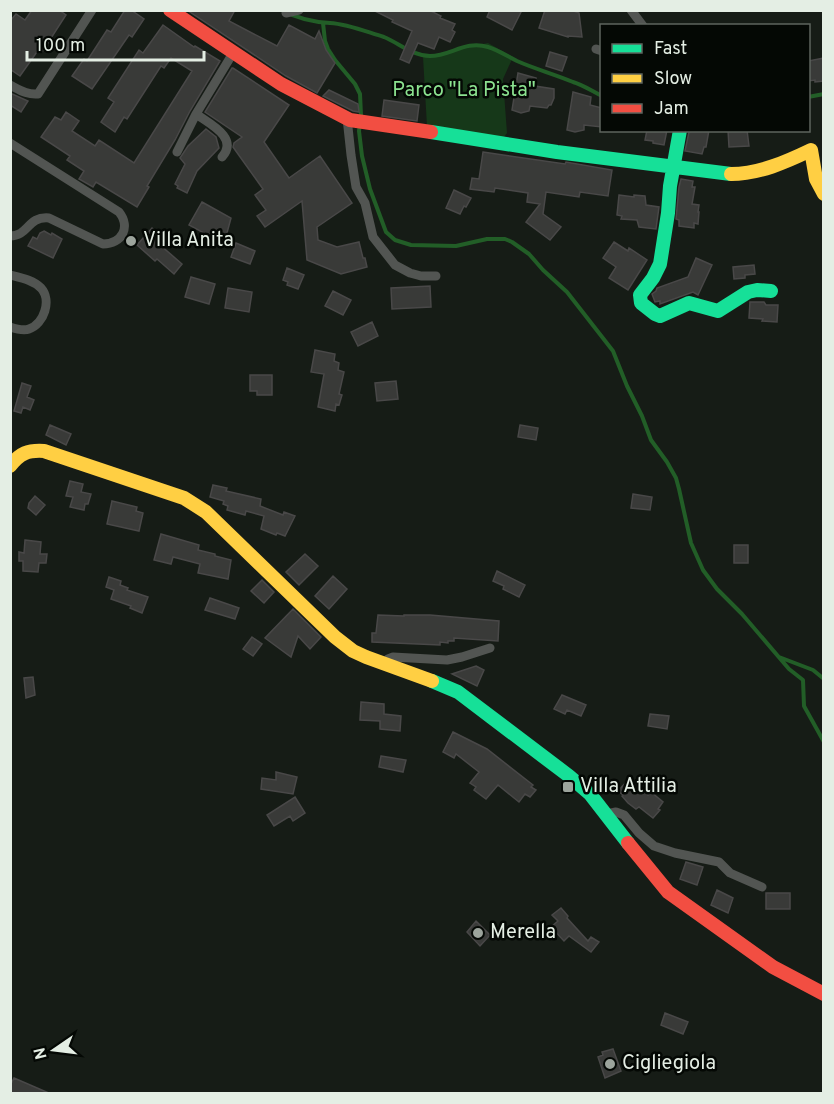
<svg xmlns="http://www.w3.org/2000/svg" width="834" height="1104" viewBox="0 0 834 1104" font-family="Overpass,sans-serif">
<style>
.green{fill:#163819}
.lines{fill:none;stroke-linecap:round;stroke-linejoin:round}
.stream{stroke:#225e27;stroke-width:4}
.building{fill:#393a38;stroke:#494848;stroke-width:1.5}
.street{stroke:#525552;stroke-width:9}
.fast{stroke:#16e098;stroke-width:14}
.slow{stroke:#ffcf43;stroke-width:14}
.jam{stroke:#f24e42;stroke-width:14}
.poi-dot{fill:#9ca49c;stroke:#040804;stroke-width:2}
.labels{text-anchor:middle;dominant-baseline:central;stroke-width:5;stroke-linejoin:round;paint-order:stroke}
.park-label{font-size:20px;fill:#8ce390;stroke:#040804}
.poi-label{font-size:20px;fill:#e4eee4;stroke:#040804;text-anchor:start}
</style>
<rect width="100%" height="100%" fill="#161c16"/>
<path class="green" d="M488,43L513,57L503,79L507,133L504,137L427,126L423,57Z"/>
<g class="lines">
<path class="stream" d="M282,10C296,18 314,22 330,23C348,24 367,32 384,37C399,43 412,56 430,56C451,56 465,40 488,47C498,50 507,56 517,61C535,69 554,74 573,82C583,85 592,91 602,96
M323,23L325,41L328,49L335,60L355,84L360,94L361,115L359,131L362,156L370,189L386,232L395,240L411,245L456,246L487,239H505L512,242L529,254L543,270L567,292L613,351L627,386L642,416L651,440L667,462L676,478L679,489L691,543L703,570L717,589L742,614L789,669L803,680L804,706L824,742
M808,97L824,94
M779,657L813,670L824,679"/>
</g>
<path class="building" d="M32,10H59L66,15L42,52L39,49L20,76L10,69V21L16,14L25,20Z
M125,10H131L144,19L132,37L129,35L92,89L72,76L84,59L87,61L107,30L111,32Z
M187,10H235L229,21L277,46L289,25L315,39L319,31L326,50L335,63L317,93L286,76Z
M373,10H429L441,16L440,18L455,24L452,30L455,32L450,42L439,37L434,49L418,43L409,63L400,59L412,31L392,22L393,20Z
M490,10H522L512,30L487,17Z
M545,10H571L579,13L582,37L568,36V37L539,28Z
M163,25L194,47L195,46L220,61L190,111L175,140L147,186L149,187L137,207L96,182L93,187L79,179L84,171L67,160L70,156L41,137L55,117L61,120L66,112L79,121L72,131L95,146L99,140L134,163L192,71L171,58L164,68L161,66L127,119L124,117L115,132L101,122L114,102L108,98L139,50L143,53Z
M550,52L567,57L562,71L546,66Z
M824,58V81L815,82V80L808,81V61Z
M232,68H233L289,105L264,142L289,178L320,156L352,203L317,227L318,240L337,247L359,242L363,258H365L367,267L341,274L307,260L302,201L265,227L257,216L266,210L255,195L263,189L233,147L234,143L242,137L205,112Z
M518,73L536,78L535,86L554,89V98L551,105H549L547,108L530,106L529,111L521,113L512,110Z
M329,90L358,104L359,112L353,111L323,96Z
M573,92L591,97L590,105L602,108V127L584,125V130L575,132L567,130Z
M10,93L28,101L21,112L10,105Z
M384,100L419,105L417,121L382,116Z
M206,129L216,137L219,148L197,171L187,193L177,188L178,186L175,184L185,164L180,158L188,146Z
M647,130H667L664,145L653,143V141L645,140Z
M695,130H709L706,147H704L702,154L685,151L689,132Z
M728,130H747L749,146L729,147Z
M483,152L565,164L566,162L612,170L608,196L580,192L579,197L546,192L543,214L561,227L550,240L526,222L540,204L527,202L528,193L495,188L494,192L470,189L472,178L479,179Z
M681,179L693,181L692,187H695L692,204L699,205L698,212H699L698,224L694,223V228L679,226V220L676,219L679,187Z
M454,190L471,198L466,207L464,206L460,214L446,208Z
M619,195L634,197V195L645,196L646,205L659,207L656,229L639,227L637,220L621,219L622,216L617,215Z
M202,202L231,218L224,244L189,225Z
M152,228L163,238L159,244L182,264L174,274L157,259L155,261L137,245Z
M44,231L51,235L52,233L62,239L53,258L28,246L33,237L37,239L40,233Z
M614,242L628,251L629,248L647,260L628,290L609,278L616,267L603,258Z
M236,243L255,251L250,264L231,257Z
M696,258L712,265L698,295L693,292L660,304V301L655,302L652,294L656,291L657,288L688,277Z
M754,265L755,274L745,275V278L734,279L733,267Z
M287,268L304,275L298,289L287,285L288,282L283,280Z
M191,277L215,284L209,304L185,297Z
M430,286L431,307L392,309L391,288Z
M228,288L252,292L249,312L225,308Z
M333,291L351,300L343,315L325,306Z
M750,302H764L766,305H778L777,322L762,321L763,319L749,318Z
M372,322L378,336L358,346L351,332Z
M315,350L335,354L334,361L339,363L338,370L344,372L339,394L342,395L339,405L336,404L335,411L318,407L324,374L311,372Z
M250,375H272V395H257V391H250Z
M396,381L398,399L377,401L375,383Z
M22,383L31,386L27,397L34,400L30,410L23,407L21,413L14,411Z
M50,425L71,434L66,445L46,435Z
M520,425L538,428L536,440L518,437Z
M70,481L83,484L81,492L91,494L88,504H85L84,510L70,507L73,497L66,496Z
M213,485L227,488L226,491L261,499L260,506L283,515L284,512L295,516L285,536L277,533L276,535L261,529L264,516L246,511L245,515L227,510L228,506L223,504L224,501L210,497Z
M633,494L652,497L650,510L631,508Z
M35,496L45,505L36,515L28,508L29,503Z
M112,501L137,507L136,511L143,513L139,531L107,524Z
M161,534L199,545L198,550L215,554V556L231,560L228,579L198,573L200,564L173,557L171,564L154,560Z
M25,540L41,542L40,554H47L46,563H39L38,572L23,571V561H19V552L24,553Z
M734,545H748V563H734Z
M305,554L318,566L299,585L286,572Z
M497,571L525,585L519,597L503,589L504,586L493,581Z
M333,576L347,589L329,609L315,596Z
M109,577L121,581L120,585L128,588L127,590L148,597L142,613L130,608L131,606L111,599L114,590L106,587Z
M262,580L274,592L264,603L251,591Z
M210,598L239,608L235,619L205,610Z
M293,609L321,637L310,649L298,636L291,657L265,638Z
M378,615L404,616V615H430L499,621L498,641L454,638V641H448V643L440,642V645L372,642V633H376Z
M252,637L262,644L253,656L243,649Z
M476,666L484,670L477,686L452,674Z
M33,677L35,695L26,698L24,678Z
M562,695L586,705L581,716L567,710L565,714L554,709Z
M361,702L384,704V714L401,716L400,731L380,729V721L360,720Z
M650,714L669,716L667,729L648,726Z
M453,732L487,749L533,785L531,787L536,790L530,797L525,794L519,802L498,785L486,799L474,790L476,787L470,783L479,772L456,754L454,758L443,752Z
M381,756L406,760L403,772L379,767Z
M276,772L297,777L293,794L261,789L262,778L276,780Z
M629,779L648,795L651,792L663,802L658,809L660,810L653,818L639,807L636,809L628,803L622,796L623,795L618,791Z
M295,797L305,813L293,821L290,816L274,826L267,815Z
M686,862L703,867L697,885L680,879Z
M717,890L733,898L728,913L711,905Z
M766,893H790V909H766Z
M561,908L568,916L567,918L588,941L591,937L599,942L591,952L569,936L564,941L551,927L558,921L552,915Z
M476,921L490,935L480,946L467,932Z
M665,1013L688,1022L683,1034L661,1025Z
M613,1049L621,1071L605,1078L598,1057L603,1055L602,1052Z
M14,1078L51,1094H10V1086Z"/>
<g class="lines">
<path class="street" d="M631,10L643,26
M286,13L299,10
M596,49L602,51
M10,85C20,90 27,95 38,94L92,10
M196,114C210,124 239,138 222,157
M347,118L351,155L356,187L365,203L373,237L395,265L410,273L421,276H436
M10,143L119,212C131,227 122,244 103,244L49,218C27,216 29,236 10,236
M177,152L196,114L233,53
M10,275C22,278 33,280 41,288C52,300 44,324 29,329C24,331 16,329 10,327
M385,664L388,659L393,657L447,660L462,657L490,648
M607,814L616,812L624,815L639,833L654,846L675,853L719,862L730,873L762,887"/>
<path class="fast" d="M680,130L670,186L668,213L660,264L653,278L640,295L641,303L655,314L660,316L689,303L718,311L748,292L757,290L771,291
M431,132L557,152L731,174
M432,681L458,692L569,776L590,794L628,843"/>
<path class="slow" d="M731,174C759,174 786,162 811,150L816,179L824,194
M10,466C20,453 28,450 44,451L184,498L206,512L335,637L353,651L366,657L432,681"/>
<path class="jam" d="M170,10L281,84L350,120L431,132
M628,843L668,892L773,967L824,994"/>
</g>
<g class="poi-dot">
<circle cx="131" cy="241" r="6"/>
<rect x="562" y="781" width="12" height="12" rx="3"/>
<circle cx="478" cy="933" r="6"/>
<circle cx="610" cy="1064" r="6"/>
</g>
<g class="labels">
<g class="park-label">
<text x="464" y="91">Parco "La Pista"</text>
</g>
<g class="poi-label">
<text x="143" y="241">Villa Anita</text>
<text x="580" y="787">Villa Attilia</text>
<text x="490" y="933">Merella</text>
<text x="622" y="1064">Cigliegiola</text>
</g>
</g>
<rect width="834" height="1104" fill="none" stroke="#e4eee4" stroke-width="24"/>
<rect x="600" y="24" width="210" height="108" fill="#040804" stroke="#5e645e" stroke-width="1.5"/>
<rect x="612" y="44" width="30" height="9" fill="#16e098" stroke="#5e645e" stroke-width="1.5"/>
<text x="654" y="54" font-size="18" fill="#e4eee4">Fast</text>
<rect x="612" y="74" width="30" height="9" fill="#ffcf43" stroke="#5e645e" stroke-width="1.5"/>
<text x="654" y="84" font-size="18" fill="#e4eee4">Slow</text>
<rect x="612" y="104" width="30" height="9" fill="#f24e42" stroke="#5e645e" stroke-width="1.5"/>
<text x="654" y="114" font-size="18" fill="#e4eee4">Jam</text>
<g transform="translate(54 1050) rotate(256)" stroke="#040804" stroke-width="4.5" paint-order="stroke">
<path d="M0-4.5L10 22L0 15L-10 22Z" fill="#e4eee4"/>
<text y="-9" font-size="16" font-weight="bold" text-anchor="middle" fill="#e4eee4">N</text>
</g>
<path d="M27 51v9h177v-9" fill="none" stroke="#e4eee4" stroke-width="3"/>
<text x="36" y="51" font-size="18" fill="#e4eee4" stroke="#040804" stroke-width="4.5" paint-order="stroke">100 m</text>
</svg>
